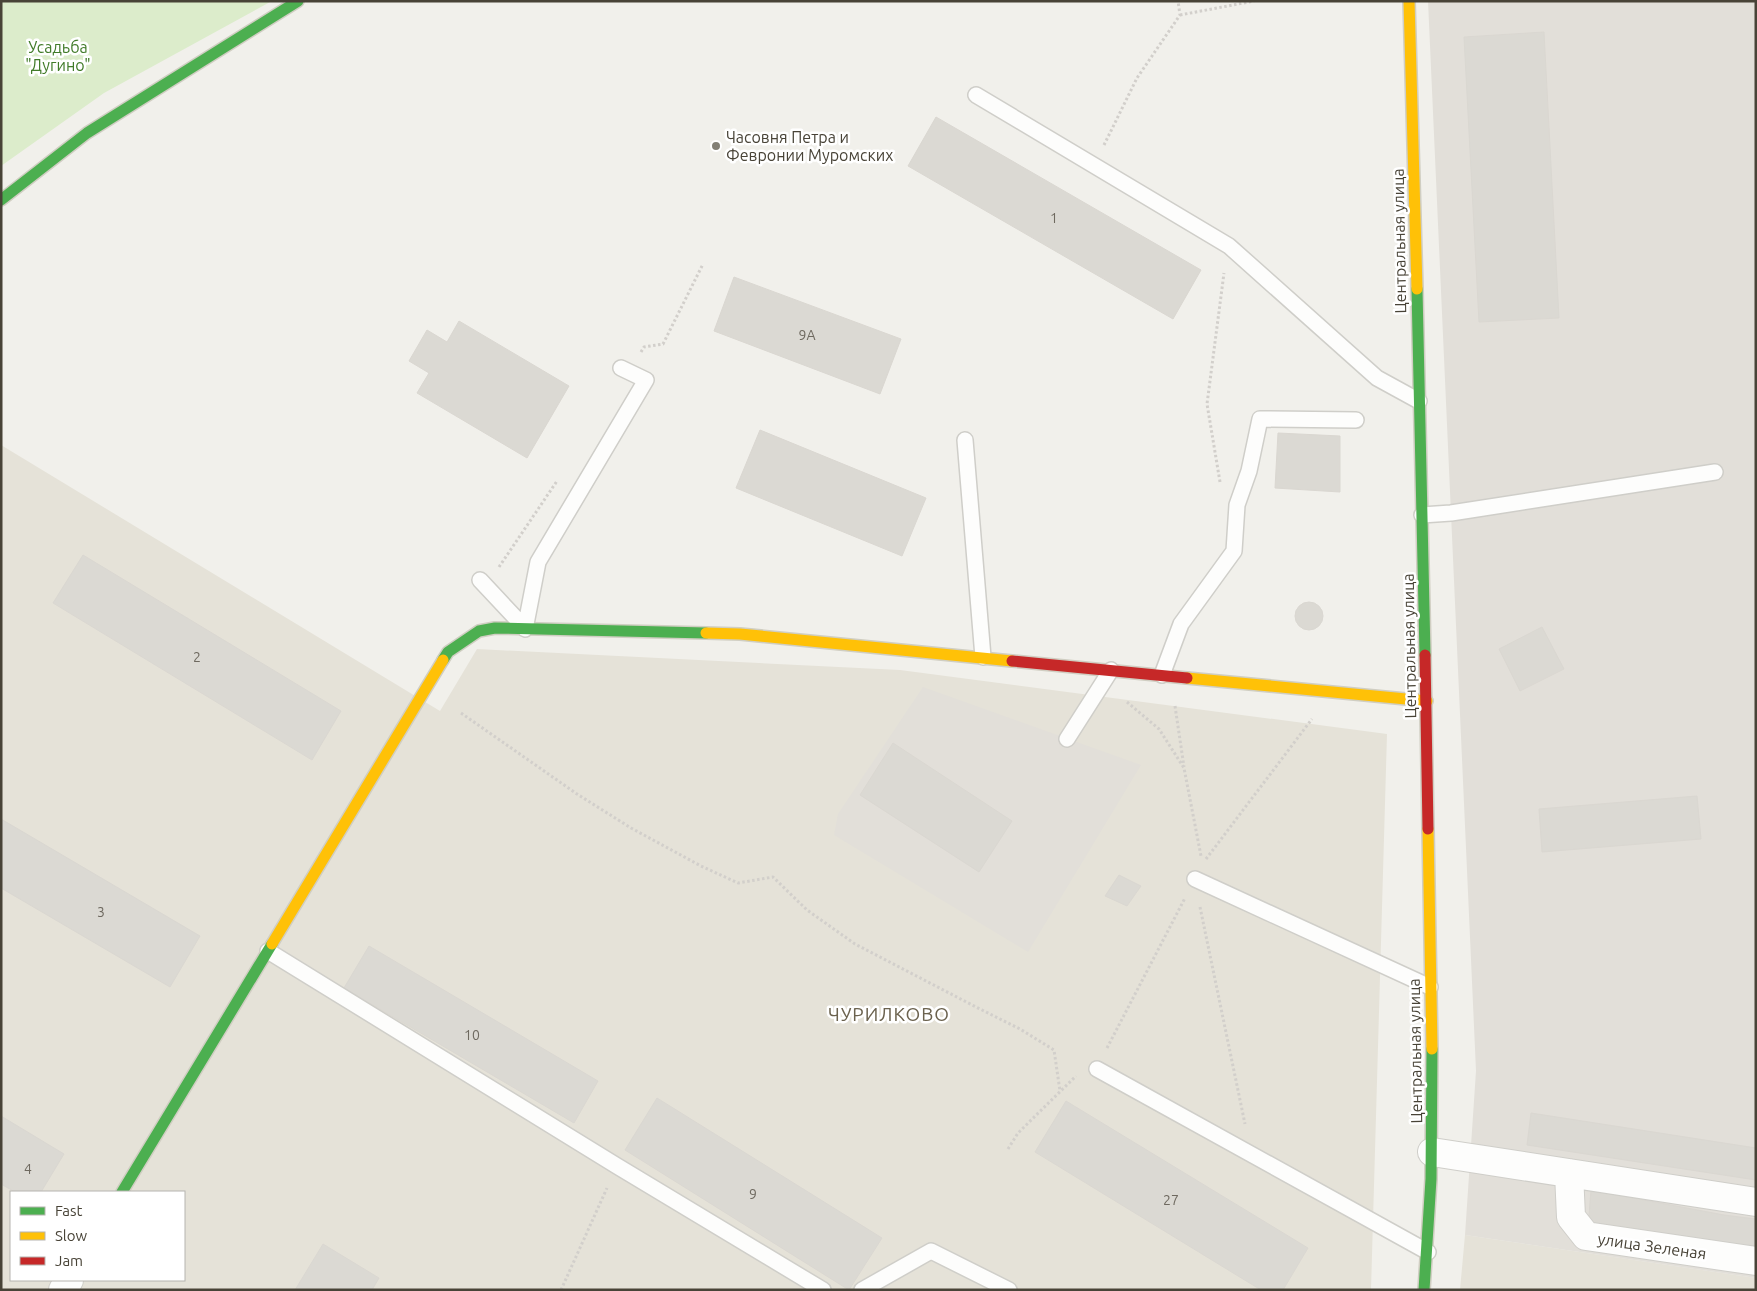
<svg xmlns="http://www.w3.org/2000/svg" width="1757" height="1291" viewBox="0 0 1757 1291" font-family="Ubuntu,sans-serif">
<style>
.residential{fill:#e5e2d8;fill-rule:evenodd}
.industrial{fill:#e2dfd9}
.green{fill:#dceccb}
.building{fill:#dbd9d3;stroke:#dad7d1}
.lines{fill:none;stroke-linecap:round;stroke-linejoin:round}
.lane-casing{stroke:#cfcec9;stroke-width:18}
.street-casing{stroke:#cfcec9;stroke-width:30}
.fast-casing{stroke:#d0cec2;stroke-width:14}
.slow-casing{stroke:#d0cec2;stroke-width:14}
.jam-casing{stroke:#d0cec2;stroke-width:14}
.path{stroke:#d2cfcb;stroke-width:3;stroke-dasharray:2.5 2.5;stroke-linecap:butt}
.lane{stroke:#fdfdfc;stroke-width:15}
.street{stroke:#fdfdfc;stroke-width:28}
.fast{stroke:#4caf50;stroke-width:11}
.slow{stroke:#ffc107;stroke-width:11}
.jam{stroke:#c62828;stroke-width:11}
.poi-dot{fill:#838076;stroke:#fff;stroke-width:2}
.labels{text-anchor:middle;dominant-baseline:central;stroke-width:5;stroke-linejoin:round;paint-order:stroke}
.number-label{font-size:14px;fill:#6e695f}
.park-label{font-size:16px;fill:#417b29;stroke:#fff}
.poi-label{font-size:16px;fill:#484337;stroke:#fff;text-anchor:start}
.street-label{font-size:16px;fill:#484337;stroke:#fff}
.quarter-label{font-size:19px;letter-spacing:1px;fill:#6b624e;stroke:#fff}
</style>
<rect width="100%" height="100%" fill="#f1f0eb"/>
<path class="residential" d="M1,445L440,711L477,649L900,670L1387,734L1371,1290H1ZM11,1192H184V1280H11Z
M1465,1235L1756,1278V1290H1460Z"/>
<path class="industrial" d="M1428,1H1756V1278L1465,1235L1476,1071Z
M923,687L1141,765L1028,952L834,835L838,814Z"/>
<path class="green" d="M1,1H272L104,93L1,166Z"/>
<path class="building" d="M1544,32L1559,318L1479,322L1464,37Z
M936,117L1201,270L1173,319L908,166Z
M734,277L901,339L880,394L714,331Z
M459,321L569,386L527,458L417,393L429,373L409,361L427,330L447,342Z
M760,430L926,498L902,556L736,488Z
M1278,433L1340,436V492L1275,488Z
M83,555L341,711L312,760L53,603Z
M1295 616a14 14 0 1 1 28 0a14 14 0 1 1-28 0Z
M1542,627L1564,669L1520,691L1499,649Z
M893,743L1012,821L979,872L860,795Z
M1697,796L1701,839L1542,852L1539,809Z
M1,819L200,936L170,987L1,888Z
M1119,875L1141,886L1127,906L1105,896Z
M369,946L598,1081L574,1123L344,988Z
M657,1098L882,1238L849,1290L625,1150Z
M1066,1101L1308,1248L1283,1290H1261L1035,1152Z
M1531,1113L1756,1148V1180L1527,1145Z
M1,1116L64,1154L41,1192H15L1,1184Z
M1591,1190L1724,1215L1756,1219V1250L1588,1229Z
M323,1244L379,1278L372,1290H295Z"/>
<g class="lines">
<g class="lane-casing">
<path id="lane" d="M976,95L1229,246L1377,378L1419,401
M965,440L983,657
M1422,515L1451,513L1715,472
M480,580L525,628
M525,629L538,562L646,380L621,368
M1162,675L1181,624L1234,551L1237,505L1249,471L1260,419L1356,420
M1067,739L1111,670
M1195,879L1430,987
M268,951L617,1166L823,1290
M1097,1069L1428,1252
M862,1290L931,1251L1009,1290"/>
</g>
<g class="street-casing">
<path id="street" d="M1432,1152L1756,1202
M1569,1173L1571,1217L1586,1236L1756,1261
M63,1290L69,1280"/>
</g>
<g class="fast-casing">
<path id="fast" d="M1,200L87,133L298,1
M1417,289L1425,655
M443,660L448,652L479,631L495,628L706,633
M122,1192L272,944
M1424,1290L1431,1179L1432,1049"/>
</g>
<g class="slow-casing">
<path id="slow" d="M1409,1L1417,289
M706,633L740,634L1012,661
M1187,678L1427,701
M1428,829L1432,1049
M272,944L443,660"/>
</g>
<g class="jam-casing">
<path id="jam" d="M1425,655L1428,829
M1012,661L1187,678"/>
</g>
<path class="path" d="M1180,15L1254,1
M1104,145L1137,78L1180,15L1178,1
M641,352L644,347L663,344L703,264
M1220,482L1207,404L1224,273
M499,567L557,481
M1127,702L1159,729L1184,768L1201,856
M1175,706L1184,767
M461,713L577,794L631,828L701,866L738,883L773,877L807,910L855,944L976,1007L1020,1029L1054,1050L1060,1091
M1206,859L1312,719
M1200,907L1245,1124
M1107,1048L1185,898
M1008,1149L1018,1133L1076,1076
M561,1290L607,1188"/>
<use href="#lane" class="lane"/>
<use href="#street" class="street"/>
<use href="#fast" class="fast"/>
<use href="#slow" class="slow"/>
<use href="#jam" class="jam"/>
</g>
<circle class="poi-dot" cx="716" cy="146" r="5"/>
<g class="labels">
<g class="number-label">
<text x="1054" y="218">1</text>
<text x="807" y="335">9А</text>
<text x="197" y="657">2</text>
<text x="101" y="912">3</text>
<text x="472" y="1035">10</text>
<text x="28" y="1169">4</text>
<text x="753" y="1194">9</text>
<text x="1171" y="1200">27</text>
</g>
<g class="park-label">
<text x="58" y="47">Усадьба<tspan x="58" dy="18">"Дугино"</tspan></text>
</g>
<g class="poi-label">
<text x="726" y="137">Часовня Петра и<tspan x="726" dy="18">Февронии Муромских</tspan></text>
</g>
<g class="street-label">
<text transform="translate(1399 241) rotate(-91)">Центральная улица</text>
<text transform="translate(1409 646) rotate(-91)">Центральная улица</text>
<text transform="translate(1415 1051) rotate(-91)">Центральная улица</text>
<text transform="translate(1652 1246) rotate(8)">улица Зеленая</text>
</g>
<g class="quarter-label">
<text x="889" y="1014">ЧУРИЛКОВО</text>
</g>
</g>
<rect width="1757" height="1291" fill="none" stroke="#484337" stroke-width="5"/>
<rect x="10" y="1191" width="175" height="90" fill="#ffffff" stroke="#b6b4af"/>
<rect x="20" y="1207" width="25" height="8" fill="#4caf50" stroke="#b6b4af"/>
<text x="55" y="1216" font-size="15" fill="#484337">Fast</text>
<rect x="20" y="1232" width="25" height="8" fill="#ffc107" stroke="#b6b4af"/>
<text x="55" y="1241" font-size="15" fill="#484337">Slow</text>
<rect x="20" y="1257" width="25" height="8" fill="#c62828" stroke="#b6b4af"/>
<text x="55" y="1266" font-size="15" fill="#484337">Jam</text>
</svg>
